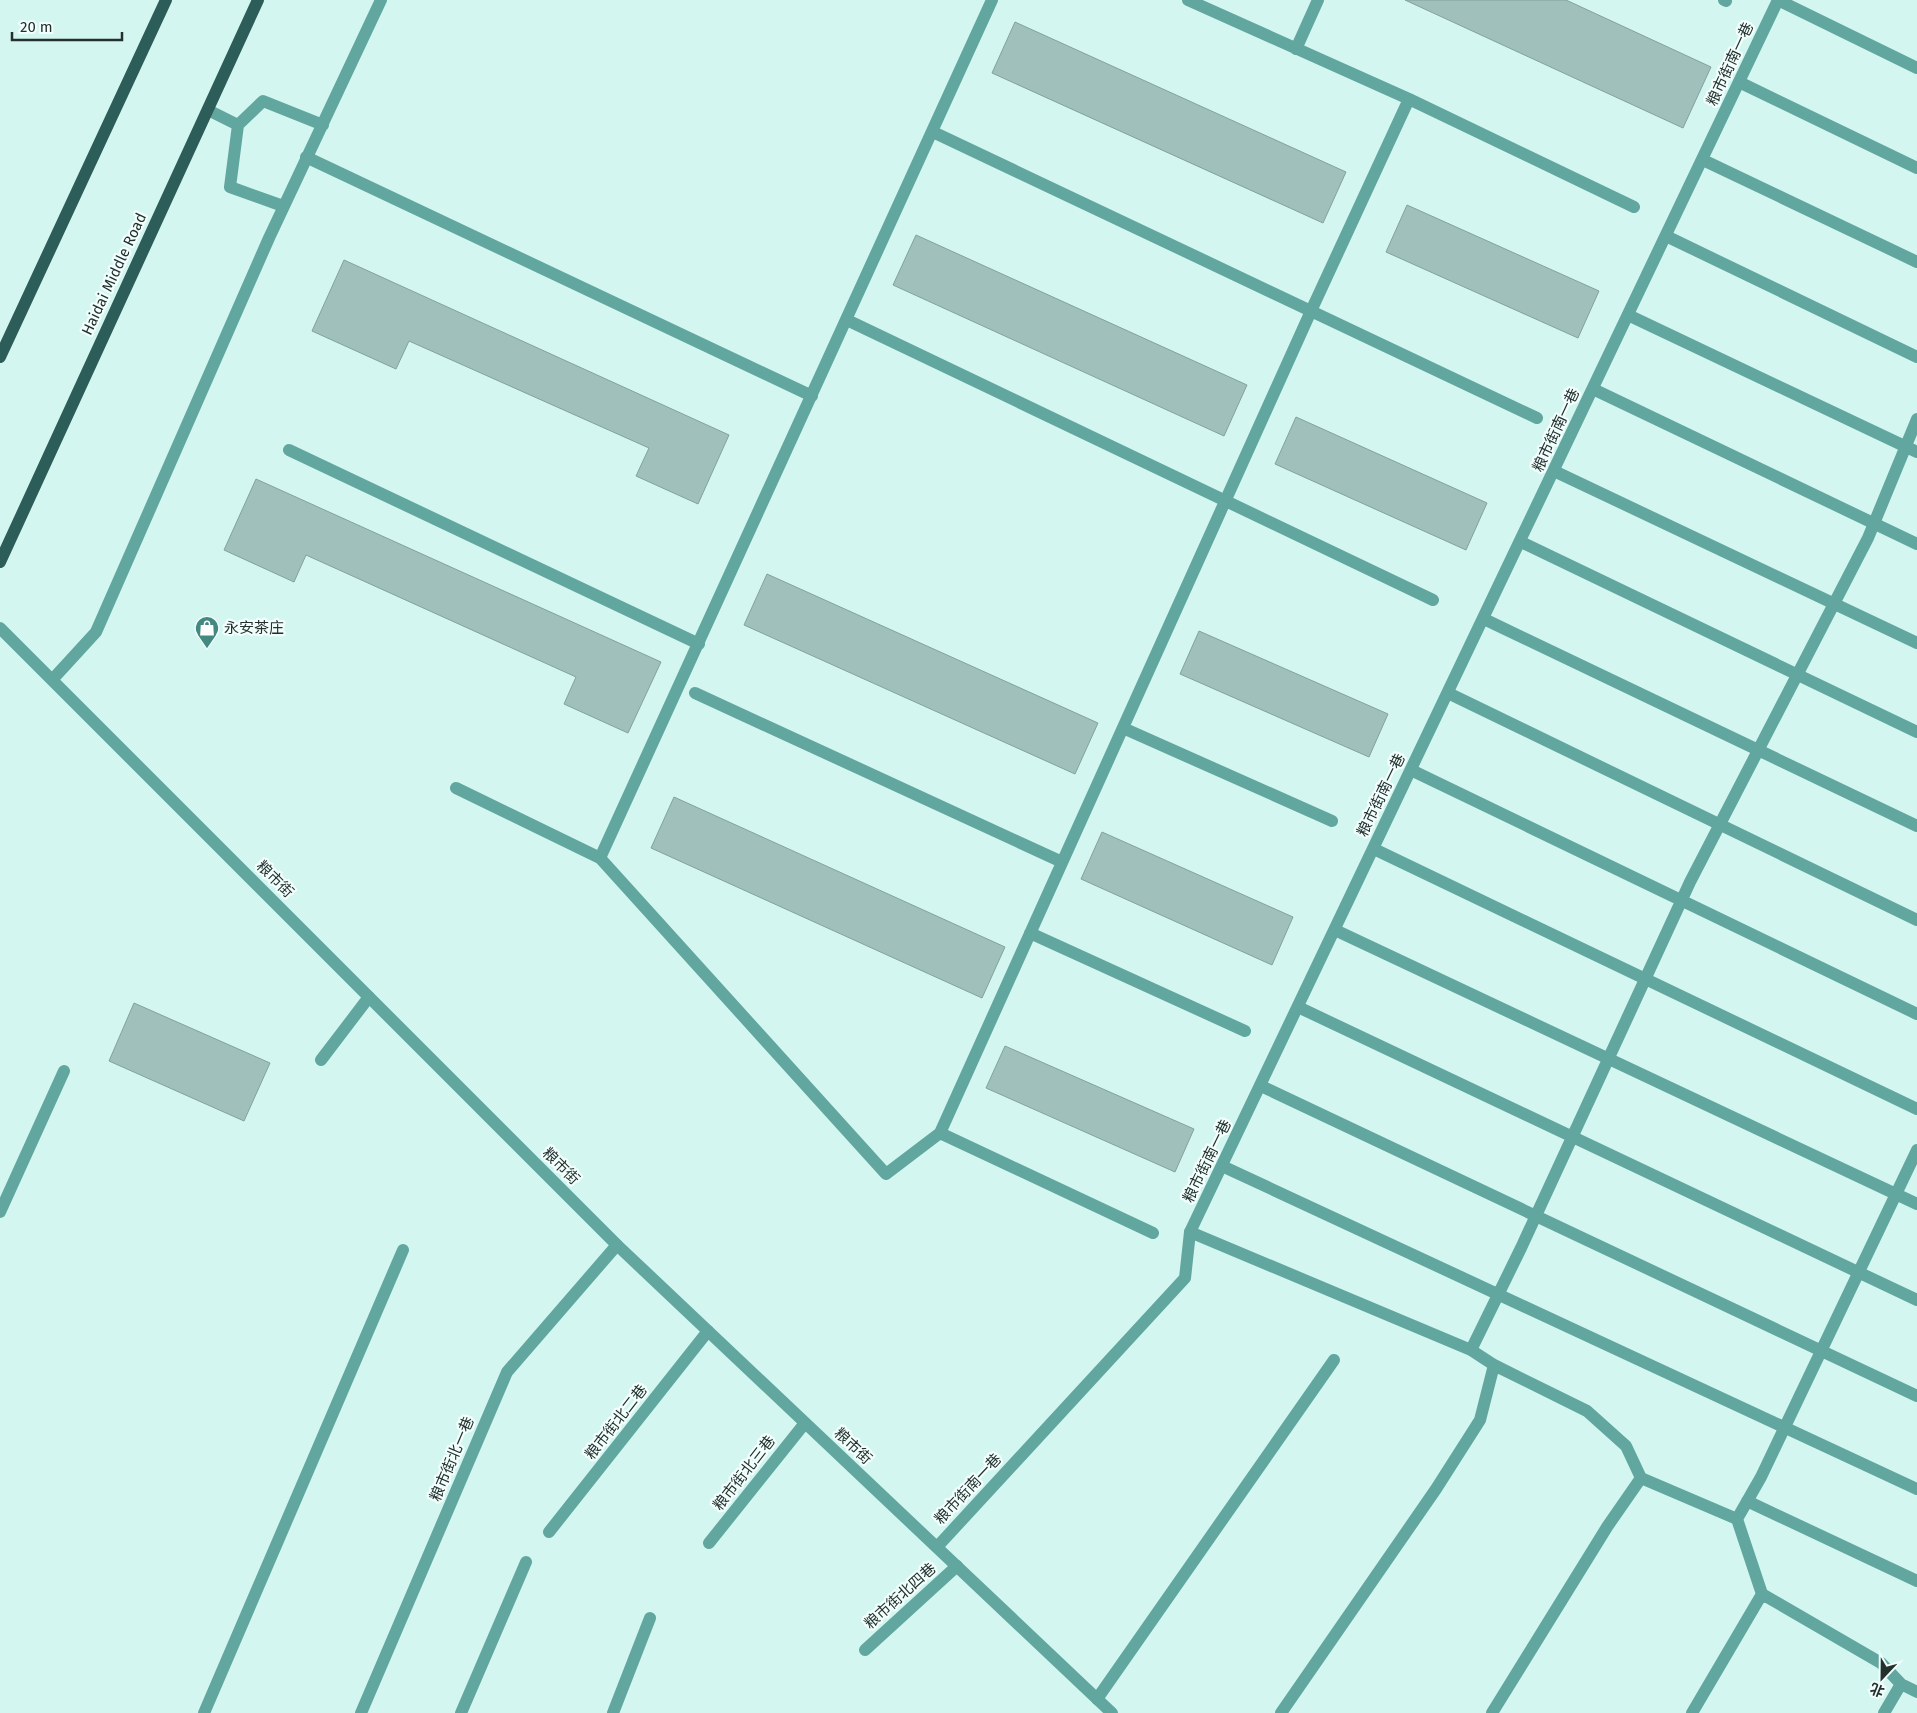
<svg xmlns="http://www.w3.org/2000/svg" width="1917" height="1713" viewBox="0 0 1917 1713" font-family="'Fira Sans','Noto Sans SC',sans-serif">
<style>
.building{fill:#a0c0bb;stroke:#82a29d}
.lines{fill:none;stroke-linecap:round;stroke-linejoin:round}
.service{stroke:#61a79f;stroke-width:12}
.minor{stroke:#61a79f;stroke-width:12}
.primary{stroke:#2c5d58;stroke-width:12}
.labels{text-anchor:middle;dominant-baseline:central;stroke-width:4.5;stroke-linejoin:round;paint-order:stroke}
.street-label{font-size:15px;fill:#23302e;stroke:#f1fefc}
.poi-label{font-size:15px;fill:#23302e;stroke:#f1fefc;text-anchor:start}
</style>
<rect width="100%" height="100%" fill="#d4f6f1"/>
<path class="building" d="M1405,0H1566L1711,67L1683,128Z
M1015,22L1346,172L1323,223L992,73Z
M1407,205L1599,291L1578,338L1386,252Z
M916,235L1247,385L1224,436L893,285Z
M344,260L729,435L698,504L636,476L649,448L409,341L396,369L312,331Z
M1296,417L1487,503L1466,550L1275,464Z
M256,479L661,662L628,733L564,704L576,677L306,555L294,582L224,550Z
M767,574L1098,723L1075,774L744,625Z
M1199,631L1388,714L1369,757L1180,674Z
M674,797L1005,947L982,998L651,848Z
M1102,832L1293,917L1272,965L1081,879Z
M134,1003L270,1063L244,1121L109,1061Z
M1005,1046L1194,1129L1175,1172L986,1088Z"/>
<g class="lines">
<path class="service" d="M1778,0L1917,68
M1739,82L1917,168
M1703,160L1917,262
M1666,236L1917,357
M1628,315L1917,452
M1593,389L1917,544
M1554,471L1917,643
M1521,542L1917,732
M1484,619L1917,826
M1448,693L1917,920
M1411,770L1917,1014
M1374,849L1917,1109
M1335,930L1917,1204
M1298,1007L1917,1300
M321,1060L369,997
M1261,1086L1917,1396
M1222,1166L1917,1489
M1190,1232L1471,1350L1494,1365L1587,1411L1626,1446L1641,1478L1737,1519L1762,1594L1881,1663L1901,1684L1917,1692
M1471,1350L1521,1248L1690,882L1868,538L1917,419
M1747,1501L1917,1581
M1737,1519L1761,1477L1917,1150
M549,1532L708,1331
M709,1543L805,1423
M865,1650L957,1566
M1097,1699L1334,1360
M361,1713L507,1372L617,1245
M461,1713L526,1562
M613,1713L650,1618
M1281,1713L1436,1489L1480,1420L1494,1365
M1492,1713L1607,1527L1641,1478
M1692,1713L1762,1594
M1884,1713L1901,1684"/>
<path class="minor" d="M1188,0L1409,99L1634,207
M1724,0L1726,1
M1296,49L1318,0
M208,110L238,125
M933,132L1537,418
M306,157L812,396
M283,206L230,187L238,125L263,101L323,125
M847,320L1433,600
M289,450L699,644
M0,628L617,1245L1112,1713
M52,680L96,632L269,238L381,0
M695,693L1062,862
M1123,728L1332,821
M456,788L600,858L886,1174L940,1133L1153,1233
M600,858L992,0
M1030,933L1245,1031
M940,1133L1311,311L1409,99
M0,1212L64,1071
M937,1547L1185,1278L1190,1232L1778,0
M204,1713L403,1250"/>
<path class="primary" d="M0,357L166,0
M0,562L258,0"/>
</g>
<defs>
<g id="shop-pin" transform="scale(1.25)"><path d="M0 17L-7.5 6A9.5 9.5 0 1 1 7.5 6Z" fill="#438982" stroke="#f1fefc"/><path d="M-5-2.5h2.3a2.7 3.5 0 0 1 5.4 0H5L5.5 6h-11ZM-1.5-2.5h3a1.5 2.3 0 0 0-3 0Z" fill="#fff"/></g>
</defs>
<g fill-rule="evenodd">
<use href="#shop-pin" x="207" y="628"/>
</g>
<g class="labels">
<g class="street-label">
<text transform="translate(1730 64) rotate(-65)">粮市街南一巷</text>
<text transform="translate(114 274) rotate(-65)">Haidai Middle Road</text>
<text transform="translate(1556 430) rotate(-65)">粮市街南一巷</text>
<text transform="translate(1381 795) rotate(-64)">粮市街南一巷</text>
<text transform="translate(275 879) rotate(45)">粮市街</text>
<text transform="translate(1207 1161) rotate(-64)">粮市街南一巷</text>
<text transform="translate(561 1166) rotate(45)">粮市街</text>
<text transform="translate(616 1422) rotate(-52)">粮市街北二巷</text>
<text transform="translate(853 1446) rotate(43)">粮市街</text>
<text transform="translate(452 1459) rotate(-67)">粮市街北一巷</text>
<text transform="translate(744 1473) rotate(-52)">粮市街北三巷</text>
<text transform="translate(968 1489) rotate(-47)">粮市街南一巷</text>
<text transform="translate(900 1596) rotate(-42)">粮市街北四巷</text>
</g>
<g class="poi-label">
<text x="224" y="628">永安茶庄</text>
</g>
</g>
<g transform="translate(1882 1678) rotate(202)" stroke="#f1fefc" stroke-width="4" paint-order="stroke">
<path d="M0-4L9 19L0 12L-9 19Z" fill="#23302e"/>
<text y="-8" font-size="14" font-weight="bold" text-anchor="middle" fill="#23302e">北</text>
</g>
<path d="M12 32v8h110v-8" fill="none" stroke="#23302e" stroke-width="2.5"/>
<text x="20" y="32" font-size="15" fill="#23302e" stroke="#f1fefc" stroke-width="4" paint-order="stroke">20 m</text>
</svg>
